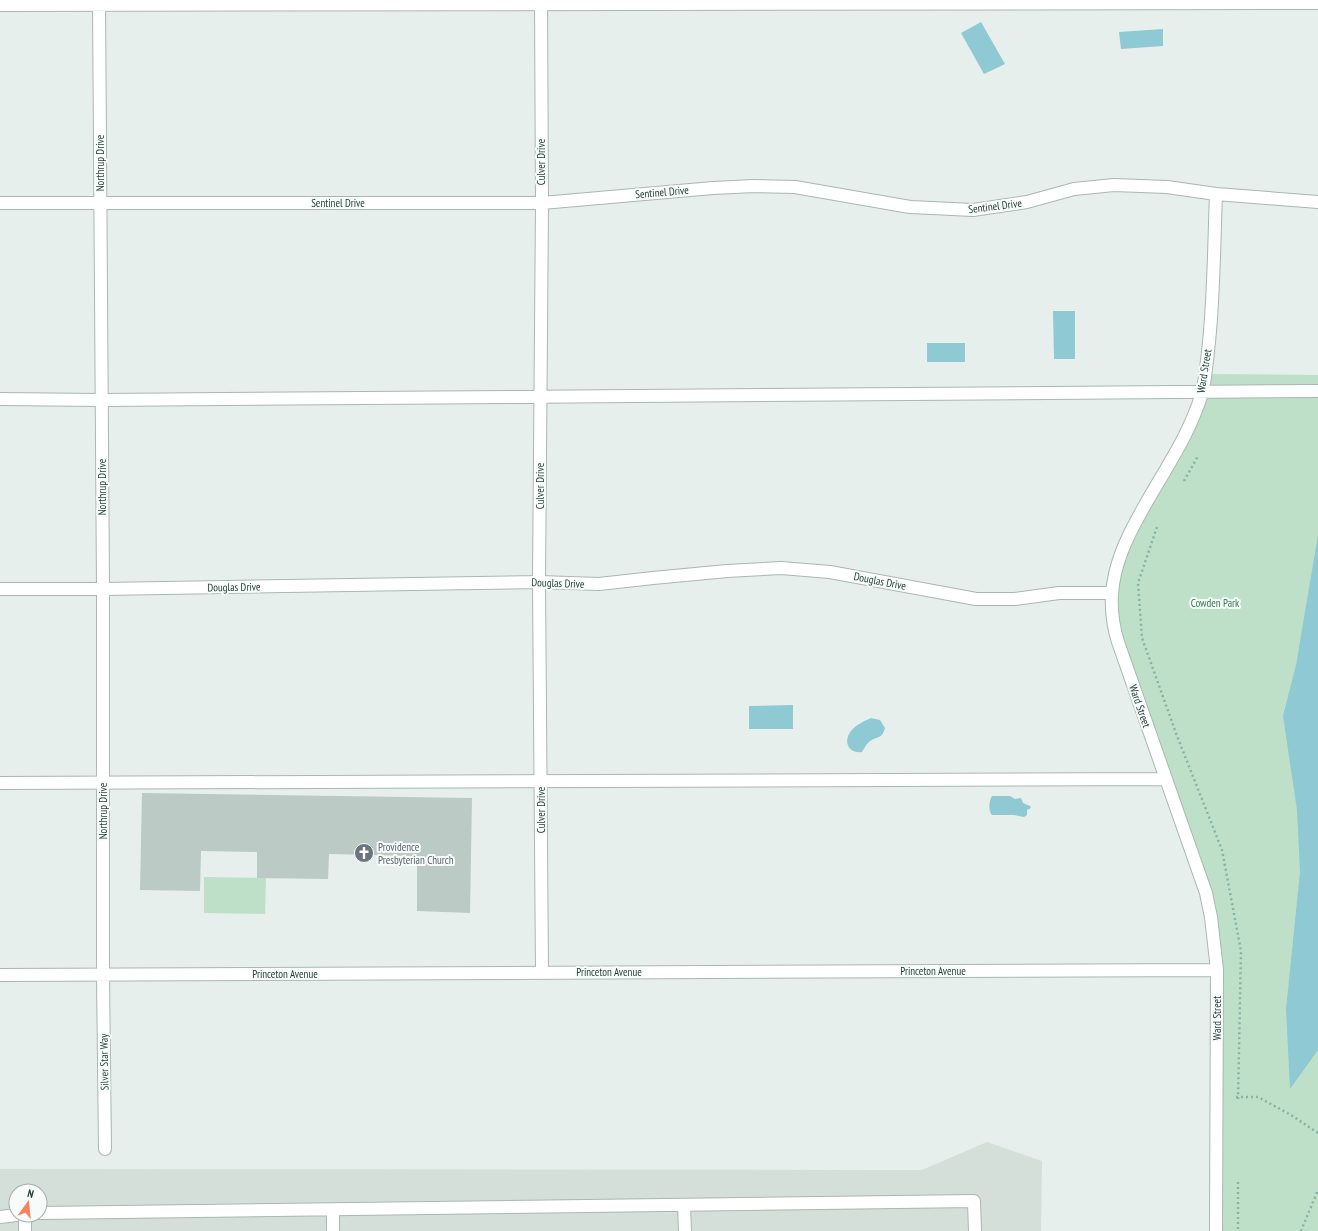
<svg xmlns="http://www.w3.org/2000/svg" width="1318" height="1231" viewBox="0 0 1318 1231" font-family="'PT Sans Narrow',sans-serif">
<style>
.built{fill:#d4dfda;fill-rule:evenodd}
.green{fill:#bfe0c8}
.water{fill:#8ec9d4}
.building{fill:#bbcac4}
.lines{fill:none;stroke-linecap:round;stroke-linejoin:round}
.minor-casing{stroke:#a8b8b2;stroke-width:14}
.path{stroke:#86b3a5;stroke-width:2.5;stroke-dasharray:2 3;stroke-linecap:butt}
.minor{stroke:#fff;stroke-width:12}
.labels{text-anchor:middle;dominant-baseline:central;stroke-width:4;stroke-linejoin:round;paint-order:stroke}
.street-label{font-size:11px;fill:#24423a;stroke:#f7fbf9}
.park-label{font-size:11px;fill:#2d7a4b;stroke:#f7fbf9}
.worship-label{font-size:11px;fill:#5b616d;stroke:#f7fbf9;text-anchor:start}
</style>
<rect width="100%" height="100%" fill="#e6efeb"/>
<path class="built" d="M987,1142L1042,1161L1041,1231H0V1169L922,1170ZM16,1191H40V1215H16Z"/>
<path class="green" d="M1209,374L1318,375V1231H1216V1057L1206,892L1127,669L1113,584Z
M204,877L266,878L265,914L204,913Z"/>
<path class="water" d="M981,22L1005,64L984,74L961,33Z
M1163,29V46L1121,49L1119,32Z
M1053,311H1075V359H1054Z
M927,343H965V362H927Z
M1318,535V1050L1290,1089L1286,1009L1300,872L1297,810L1283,716L1296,665Z
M793,705V729H749V706Z
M871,718L880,720L885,728C882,739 878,736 870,741C867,743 864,749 862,752C848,754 843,741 851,731C856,725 864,721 871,718Z
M992,796H1010L1015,799L1021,798L1023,803L1030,806L1031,808L1027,810V815L1024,817L1014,815H992C988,811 989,800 992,796Z"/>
<path class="building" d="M142,793L472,798L470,913L417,911V856L329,854L328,879L257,878V852L201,851L200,891L140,890Z"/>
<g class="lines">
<g class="minor-casing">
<path id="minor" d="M99,0L103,589V975L105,1149
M541,0L542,203L539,582L542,973
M0,5L1318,3
M1216,194C1214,244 1214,293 1209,342C1207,359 1206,377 1202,393C1189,437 1161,475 1140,514C1126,539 1114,565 1112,594C1111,610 1113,626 1118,642L1206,893L1211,917L1217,970L1216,1231
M0,203H542L713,188L754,186L795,187L910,207L973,210L1027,202L1074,189L1114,185L1167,187L1216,194L1318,202
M0,399L101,400L1318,391
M0,589H103L539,582L599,584L653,578L727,571L781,568L830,572L976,599H1015L1059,593H1112
M0,783L1166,779
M0,975L1217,970
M684,1205L685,1231
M333,1210V1231
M40,1213L974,1201L975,1231
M25,1215V1231
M0,1217L16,1215"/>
</g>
<path class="path" d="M1184,481L1198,456
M1157,527L1138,583L1142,638L1177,736L1222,850L1241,951L1238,1099
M1236,1097H1258L1291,1115L1318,1133
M1238,1182V1231
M1301,1231L1318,1190"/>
<use href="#minor" class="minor"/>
</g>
<defs>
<g id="church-disc" transform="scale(1)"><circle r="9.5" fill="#6b7280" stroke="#f7fbf9"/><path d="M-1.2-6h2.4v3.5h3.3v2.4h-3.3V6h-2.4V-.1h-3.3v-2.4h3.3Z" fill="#fff"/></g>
</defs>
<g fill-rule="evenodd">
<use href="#church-disc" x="364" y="853"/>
</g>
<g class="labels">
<g class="street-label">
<text transform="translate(541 162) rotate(-90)">Culver Drive</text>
<text transform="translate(100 163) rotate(-90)">Northrup Drive</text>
<text transform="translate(662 192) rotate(-5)">Sentinel Drive</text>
<text x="338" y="203">Sentinel Drive</text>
<text transform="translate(995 206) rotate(-7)">Sentinel Drive</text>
<text transform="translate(1204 371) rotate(-81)">Ward Street</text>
<text transform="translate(540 486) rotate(-90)">Culver Drive</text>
<text transform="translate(102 487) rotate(-90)">Northrup Drive</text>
<text transform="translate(880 581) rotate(11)">Douglas Drive</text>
<text transform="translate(558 583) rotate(2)">Douglas Drive</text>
<text transform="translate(234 587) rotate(-1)">Douglas Drive</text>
<text transform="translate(1140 706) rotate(71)">Ward Street</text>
<text transform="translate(541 810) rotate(-90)">Culver Drive</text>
<text transform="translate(103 811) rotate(-90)">Northrup Drive</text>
<text x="933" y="971">Princeton Avenue</text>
<text x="609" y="972">Princeton Avenue</text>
<text x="285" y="974">Princeton Avenue</text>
<text transform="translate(1217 1018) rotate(-90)">Ward Street</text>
<text transform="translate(104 1062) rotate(-91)">Silver Star Way</text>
</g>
<g class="park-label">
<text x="1215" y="603">Cowden Park</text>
</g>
<g class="worship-label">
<text x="378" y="847">Providence<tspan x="378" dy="13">Presbyterian Church</tspan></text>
</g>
</g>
<g transform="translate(28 1203) rotate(15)"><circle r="19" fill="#f7fbf9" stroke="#a3b1ad"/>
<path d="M0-3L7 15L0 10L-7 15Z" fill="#f4845f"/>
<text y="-6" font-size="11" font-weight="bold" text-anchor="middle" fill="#24423a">N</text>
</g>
</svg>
